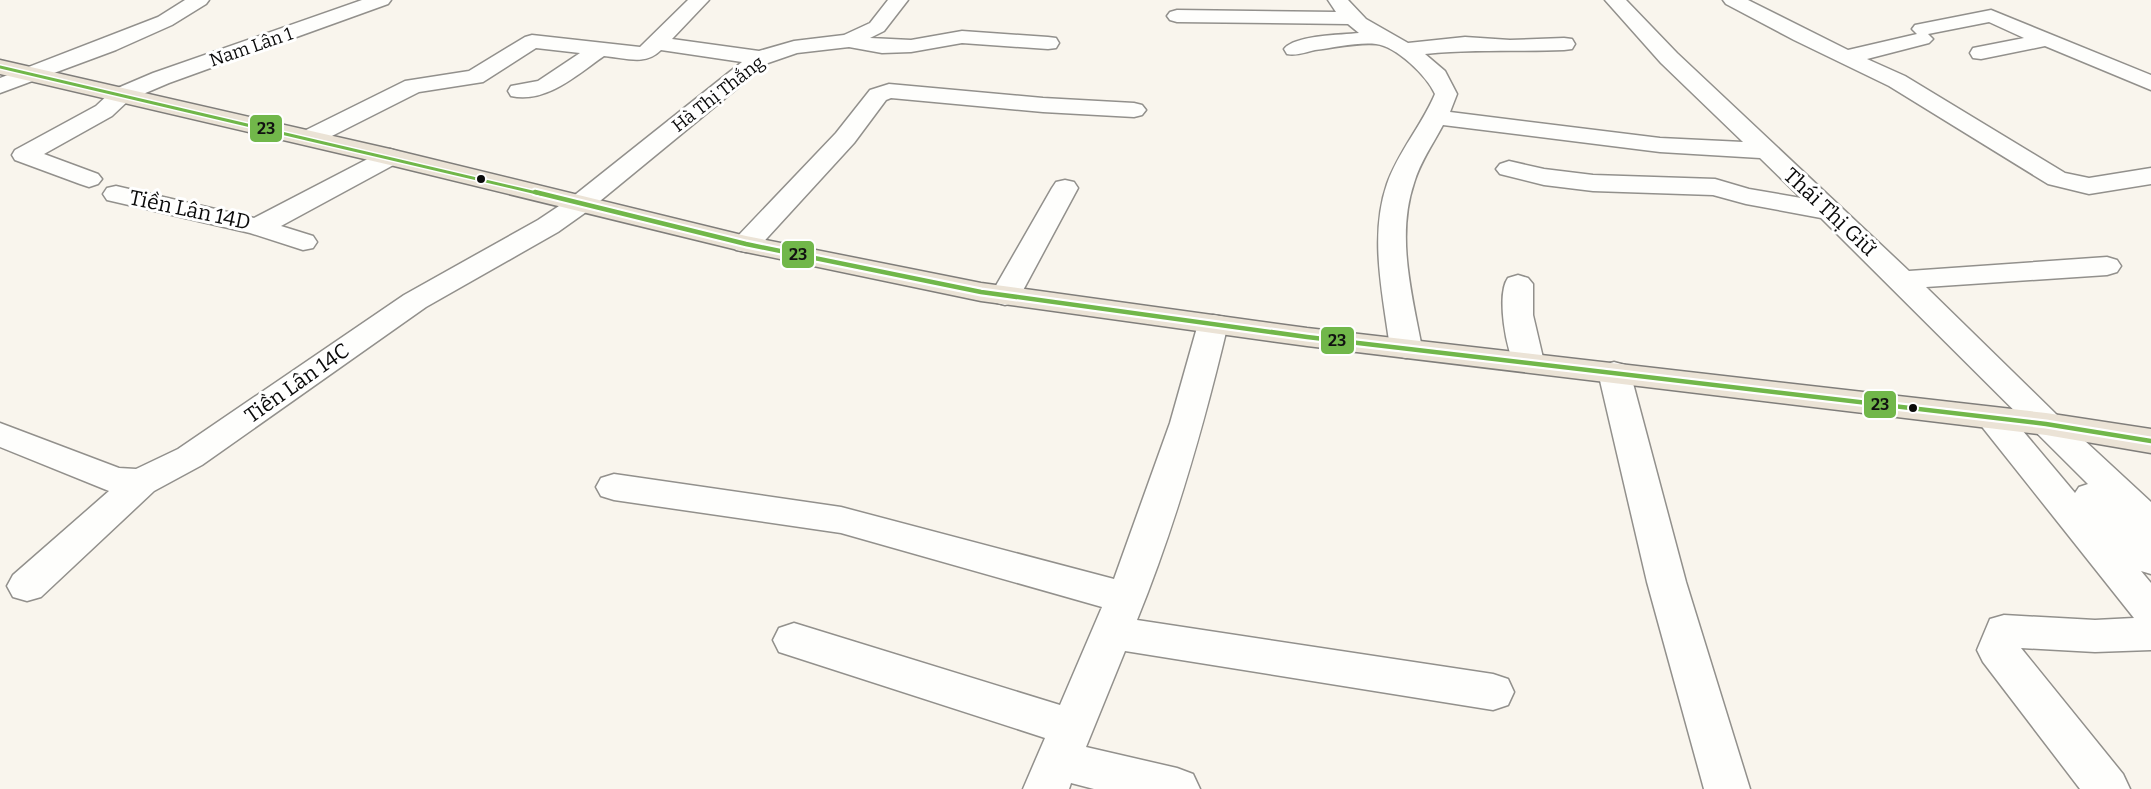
<svg xmlns="http://www.w3.org/2000/svg" width="2151" height="789" viewBox="0 0 2151 789" font-family="Bitter,serif">
<style>
.lines{fill:none;stroke-linecap:round;stroke-linejoin:round}
.minor-casing{stroke:#92908c;stroke-width:3}
.major-casing{stroke:#7f7d7a;stroke-width:3}
.minor{fill:#fefefc;fill-rule:evenodd}
.major{fill:#ebe3d6;fill-rule:evenodd}
.bus-1-far1-casing{stroke:#fff;stroke-width:6}
.bus-1-casing{stroke:#fff;stroke-width:9}
.bus-1-far1{stroke:#71b74a;stroke-width:3}
.bus-1{stroke:#71b74a;stroke-width:4.5}
.bus-dot{fill:#0a0a0a;stroke:#fff;stroke-width:2}
.labels{text-anchor:middle;dominant-baseline:central;stroke-width:6;stroke-linejoin:round;paint-order:stroke}
.far-street-label{font-size:18px;fill:#0a0a0a;stroke:#fff}
.street-label{font-size:21px;fill:#0a0a0a;stroke:#fff}
.line-badge{stroke:#fff;stroke-width:2}
.pale-badge-label{font-size:16px;text-anchor:middle;font-weight:bold;fill:#111}
</style>
<rect width="100%" height="100%" fill="#f9f5ed"/>
<g class="lines">
<g class="minor-casing">
<path id="minor" d="M185,0H209L206,4L172,25L116,50L0,93V78L158,17Z
M362,0H391L388,4L169,83L129,100L112,116L44,154L98,174L102,179L98,184L89,187L80,184L15,160L12,155L15,150L96,106L113,90L153,73Z
M688,0H709L672,39L759,51L794,41L844,35L870,23L888,0H908L884,31L870,38L911,40L962,31L1048,37L1056,38L1059,43L1056,48L1048,49L962,43L911,52L882,53L849,47L797,53L768,63L589,210L558,232L426,307L202,465L154,491L41,597L27,601L13,597L7,586L13,575L109,491L0,447V423L119,468L136,469L178,449L404,295L538,220L571,198L742,62L661,50C645,66 626,58 604,56C578,74 546,104 511,96L508,91L511,86L538,81L580,53L536,48L483,82L419,92L318,143L309,145L300,143L297,138L300,133L405,81L469,71L525,37L532,35L640,47Z
M1328,0H1348L1366,19L1408,43L1465,37L1510,40L1564,38L1572,39L1575,44L1572,49L1564,50C1518,52 1472,49 1425,54L1445,71L1457,94L1450,112L1660,138L1743,142L1661,63L1605,0H1626L1677,53L1909,271L2107,257L2117,260L2121,266L2117,272L2107,275L1926,287L2058,416L2151,502V574L2141,571L2151,583V650L2095,652L2021,648L2123,774L2130,789H2080L1983,662L1977,650L1990,619L2004,615L2095,620L2134,618L1983,428L1978,420L1983,412L1995,409L2007,412L2075,493L2079,487L2088,484L1821,218L1746,204L1713,195L1593,191L1544,185L1500,174L1496,169L1500,164L1509,161L1544,169L1593,175L1715,179L1749,189L1801,198L1760,158L1660,152L1443,125C1433,144 1420,162 1414,183C1396,236 1412,295 1422,348L1417,355L1406,358L1395,355L1390,348C1383,295 1369,236 1387,184C1398,152 1422,125 1435,94C1427,76 1396,46 1376,44C1357,42 1334,48 1315,50C1305,52 1298,56 1287,54L1284,49C1294,35 1342,35 1359,33L1348,24L1177,22L1170,20L1167,16L1170,12L1177,10L1336,12Z
M1723,0H1748L1848,50L1917,34L1912,29L1915,25L1991,10L2151,75V90L2045,46L1981,59L1973,58L1970,53L1973,48L2024,38L1989,22L1928,34L1933,39L1929,43L1867,59L1905,76L2065,173L2089,178L2151,168V184L2089,194L2048,184L1889,86L1794,40L1726,4Z
M889,84L1043,98L1134,103L1142,105L1146,110L1142,115L1134,117L1043,112L891,98L886,100L854,143L756,250L746,252L736,250L732,244L736,238L836,133L870,90Z
M390,149L399,152L403,157L399,162L281,226L313,236L317,242L313,248L303,250L250,233L107,200L103,194L107,188L116,186L254,218L381,152Z
M1065,180L1074,182L1078,188L1020,296L1016,302L1005,305L994,302L990,296L1052,188L1056,182Z
M1518,275L1528,278L1533,284V315L1544,362L1539,369L1528,372L1517,369C1506,353 1496,294 1508,278Z
M1213,315L1224,317L1228,324C1204,425 1176,524 1137,620L1493,674L1508,679L1514,692L1508,705L1493,710L1125,651L1086,747L1177,768L1193,774L1200,789H1094L1071,783L1069,789H1023L1045,738L779,652L773,640L779,628L794,623L1060,705L1102,607L841,533L614,500L601,496L596,487L601,478L614,474L841,507L1114,579L1170,423L1198,324L1202,317Z
M1614,362L1625,365L1630,372L1686,582L1750,789H1704L1647,582L1598,372L1603,365Z"/>
</g>
<g class="major-casing">
<path id="major" d="M0,60L390,149L746,236L981,283L1307,328L2046,413L2151,429V453L2046,435L1307,346L981,301L746,252L390,165L0,74Z"/>
</g>
<use href="#minor" class="minor"/>
<use href="#major" class="major"/>
<g class="bus-1-far1-casing">
<path id="bus-1-far1" d="M0,67L541,194"/>
</g>
<g class="bus-1-casing">
<path id="bus-1" d="M535,192L746,244L981,292L1307,337L2046,424L2151,441"/>
</g>
<use href="#bus-1-far1" class="bus-1-far1"/>
<use href="#bus-1" class="bus-1"/>
</g>
<g class="bus-dot">
<circle cx="481" cy="179" r="5"/>
<circle cx="1913" cy="408" r="5"/>
</g>
<g class="labels">
<g class="far-street-label">
<text transform="translate(251 47) rotate(-19)">Nam Lân 1</text>
<text transform="translate(718 94) rotate(-38)">Hà Thị Thắng</text>
</g>
<g class="street-label">
<text transform="translate(190 210) rotate(12)">Tiền Lân 14D</text>
<text transform="translate(1830 212) rotate(43)">Thái Thị Giữ</text>
<text transform="translate(297 383) rotate(-35)">Tiền Lân 14C</text>
</g>
</g>
<g class="line-badge">
<rect x="249" y="114" width="34" height="29" rx="6" fill="#71b74a"/>
<rect x="781" y="240" width="34" height="29" rx="6" fill="#71b74a"/>
<rect x="1320" y="326" width="35" height="29" rx="6" fill="#71b74a"/>
<rect x="1863" y="390" width="34" height="29" rx="6" fill="#71b74a"/>
</g>
<g class="pale-badge-label">
<text x="266" y="134">23</text>
<text x="798" y="260">23</text>
<text x="1337" y="346">23</text>
<text x="1880" y="410">23</text>
</g>
</svg>
